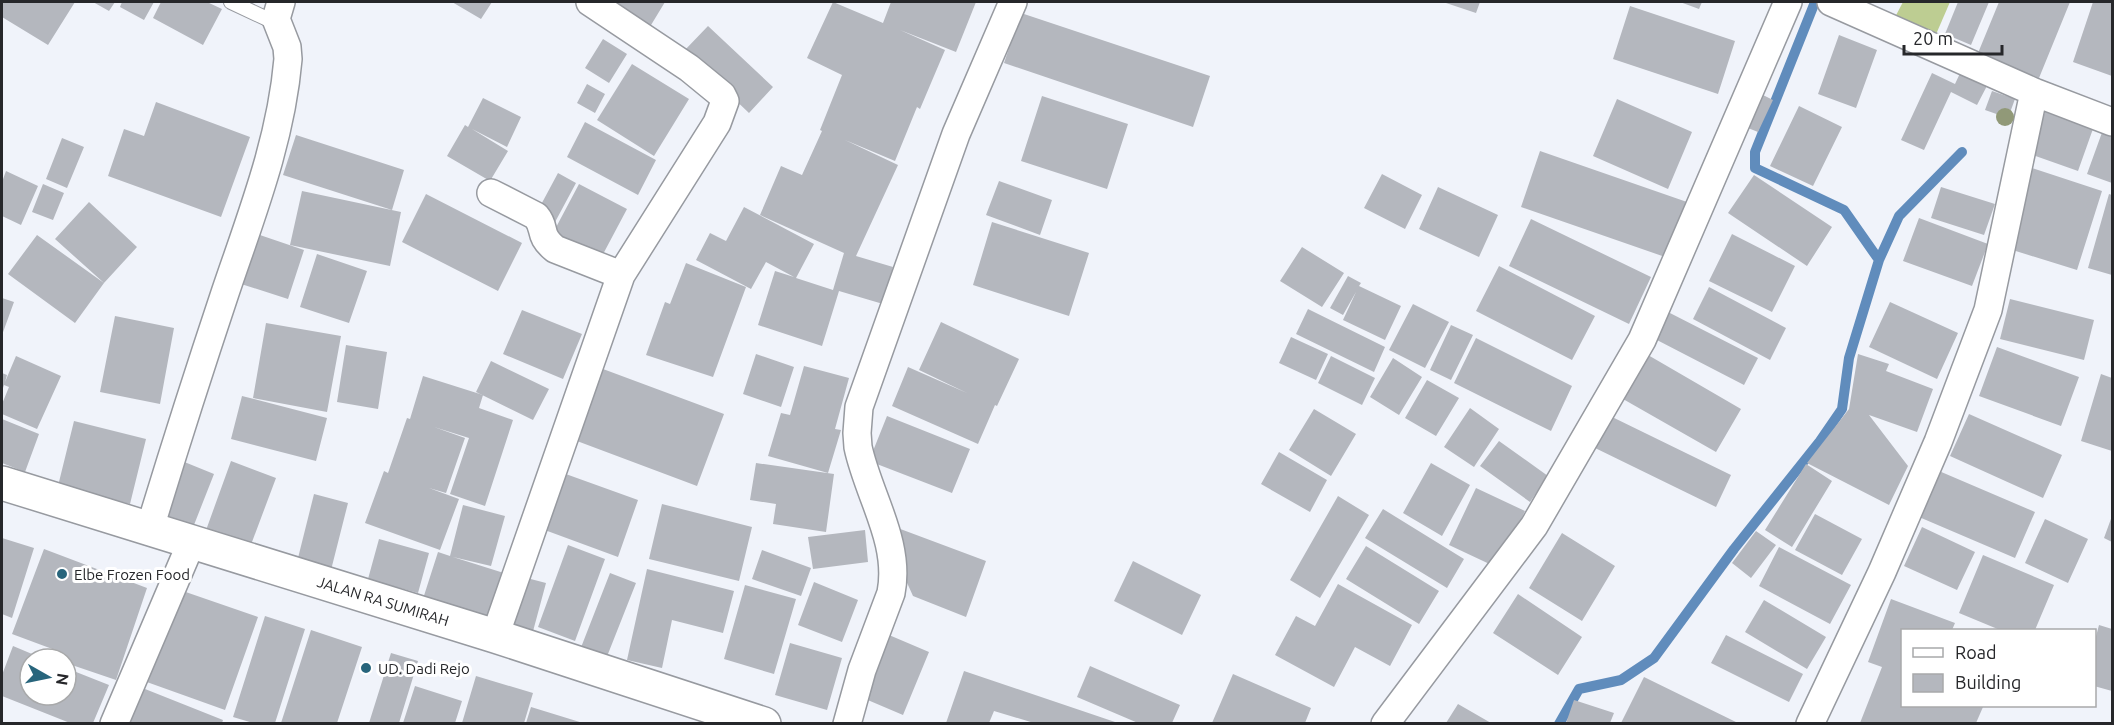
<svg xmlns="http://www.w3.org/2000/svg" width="2114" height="725" viewBox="0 0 2114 725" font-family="Ubuntu,sans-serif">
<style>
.green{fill:#bdcd92}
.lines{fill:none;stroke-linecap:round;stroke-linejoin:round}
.stream{stroke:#608cbc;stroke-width:10}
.building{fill:#b4b7be}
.service-casing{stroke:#979aa0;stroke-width:16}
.minor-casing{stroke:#979aa0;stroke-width:30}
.secondary-casing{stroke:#979aa0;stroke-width:36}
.service{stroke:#fff;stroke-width:14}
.minor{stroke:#fff;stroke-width:27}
.secondary{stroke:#fff;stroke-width:33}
.tree{fill:#919978}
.poi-dot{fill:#28657c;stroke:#fff;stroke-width:2}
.labels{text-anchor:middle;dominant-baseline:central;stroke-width:6;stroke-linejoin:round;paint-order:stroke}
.poi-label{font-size:15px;fill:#26272a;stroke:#fff;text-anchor:start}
.street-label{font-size:15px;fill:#26272a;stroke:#fff}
</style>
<rect width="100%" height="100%" fill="#f0f3fa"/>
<path class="green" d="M1903,2H1950L1934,39L1893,21Z"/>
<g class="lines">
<path class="stream" d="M1815,2L1755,152V168L1844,210L1879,260
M1559,724L1579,689L1621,680L1654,658L1734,549L1820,441L1842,409L1849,358L1879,260L1899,216L1962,152"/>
</g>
<path class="building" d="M2,2H75L48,45L2,17Z
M93,2H115L109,11Z
M122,2H154L144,20L120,7Z
M161,2H207L222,9L203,45L153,18Z
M452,2H492L481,19Z
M600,2H665L648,30Z
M833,2L883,23L891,2H976L956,52L900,30L945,50L920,109L917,107L895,161L845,140L898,165L856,256L893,267L883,304L839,291L822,346L758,325L775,271L794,277L766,262L751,289L696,260L710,233L726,241L744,207L814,244L796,278L833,290L844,253L760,215L781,166L802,175L822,131L820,130L842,75L807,58Z
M1443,2H1480L1476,13Z
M1680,2H1702L1699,9Z
M1958,2H1989L1971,45L1945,34Z
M1999,2H2070L2039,78L1978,53Z
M2093,2H2112V76L2073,62Z
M1630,6L1735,41L1718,94L1613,59Z
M1021,13L1210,76L1193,127L1004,63Z
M708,26L773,87L749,113L684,51Z
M1839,35L1877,50L1856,108L1818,94Z
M603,39L627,54L609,83L585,68Z
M632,64L689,99L654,156L597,120Z
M1962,69L1989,82L1977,105L1951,92L1924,150L1901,140L1932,73L1955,84Z
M587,84L605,94L595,113L577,103Z
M1992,91L2015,99L2008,118L1985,110Z
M1763,95L1773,100L1758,132L1748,128Z
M1042,96L1128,124L1107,189L1021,161Z
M483,98L521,117L507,147L472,129L508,151L490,181L447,156L465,125L468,127Z
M1617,99L1692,132L1668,189L1593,156Z
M156,102L250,137L221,217L108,176L124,129L144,136Z
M1799,106L1842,127L1813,186L1770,166Z
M2046,109L2094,126L2078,171L2030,154Z
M585,122L656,160L638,195L567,157Z
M2104,127L2112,130V183L2087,174Z
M296,135L404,170L392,210L283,175Z
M62,138L84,147L67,188L46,179Z
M1540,151L1687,202L1668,258L1521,207Z
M2032,168L2102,191L2077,270L2006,248Z
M6,171L38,186L21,225L2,216V182Z
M558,173L576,183L554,224L536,214Z
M1382,174L1422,195L1405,229L1364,208Z
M1754,175L1832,227L1807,266L1728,213Z
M999,181L1052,200L1040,235L986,215Z
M43,184L64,193L53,220L32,212Z
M579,184L627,209L601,258L553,233Z
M1438,187L1498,215L1479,257L1419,229Z
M1941,187L1995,204L1984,235L1931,218Z
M302,191L401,212L390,266L290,245Z
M426,194L522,243L498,291L402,242Z
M2109,194L2112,195V275L2088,268Z
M89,202L137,247L104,283L75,323L8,274L37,235L104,283L55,239Z
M1919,218L1988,244L1972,286L1903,261Z
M1531,219L1651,277L1629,324L1509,266Z
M992,222L1089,253L1069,316L973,285Z
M254,233L304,250L288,299L238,283Z
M1732,234L1795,266L1772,312L1709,281Z
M1302,247L1344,273L1322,307L1280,281Z
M317,254L367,271L349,323L300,307Z
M686,263L746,287L713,377L646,355L665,302L670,304Z
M1499,266L1595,316L1572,360L1476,311Z
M1348,276L1361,283L1359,286L1401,306L1385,340L1343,320L1356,292L1343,315L1330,308Z
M1709,287L1786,328L1770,360L1693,319Z
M2,298L14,302L2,335Z
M2010,299L2094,320L2084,360L2000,339Z
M1890,302L1958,333L1937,379L1869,347Z
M1413,304L1449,322L1425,368L1389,350Z
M1308,309L1385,347L1374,372L1296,334Z
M522,310L582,334L563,379L503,354Z
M1668,312L1758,358L1744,385L1655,339Z
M115,316L174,328L160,404L100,392Z
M941,322L1019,359L997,406L995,405L978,444L892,406L908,367L967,393L919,370Z
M266,323L341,336L327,412L253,398Z
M1451,325L1473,335L1451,380L1430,370Z
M1291,337L1328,354L1316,380L1279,363Z
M1476,338L1572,386L1551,431L1454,383Z
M346,345L387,352L378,409L337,402Z
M1997,347L2079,377L2061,426L1979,396Z
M756,354L794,367L781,407L743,394Z
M1858,354L1889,364L1886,371L1933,389L1917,432L1869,415L1908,466L1889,505L1807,463L1849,409Z
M1648,355L1741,409L1716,452L1623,399Z
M16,356L61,376L37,429L2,414V404L9,387L4,385L2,391V373L7,375L5,382Z
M1331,356L1375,378L1362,405L1318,383Z
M1393,358L1422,377L1399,415L1370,397Z
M491,361L549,389L533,420L476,392Z
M804,366L849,378L835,429L841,430L828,473L768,456L781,413L790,415Z
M603,369L724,414L697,486L577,441Z
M2101,374L2112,378V451L2081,441Z
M423,376L483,395L479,408L513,420L485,506L450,494L469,438L434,427L465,438L446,493L429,488L459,499L440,550L365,523L384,471L388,473L407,418L410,419Z
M1427,380L1459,398L1436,436L1405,418Z
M242,396L327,418L316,461L231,439Z
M1470,408L1499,429L1474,467L1444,447Z
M1314,409L1356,434L1331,476L1289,450Z
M1606,414L1731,475L1716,507L1591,446Z
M1969,414L2062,455L2043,498L1950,456Z
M887,416L970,449L952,493L869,461Z
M2,419L39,434L25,472L2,463Z
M74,421L146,439L130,504L58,486Z
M1499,441L1548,476L1530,502L1480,466Z
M1279,452L1327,480L1310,512L1261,484Z
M182,461L214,474L192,530L160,517Z
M231,461L276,478L249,550L205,533Z
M756,463L834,474L826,532L773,524L776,504L750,500Z
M1431,463L1470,485L1442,536L1403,513Z
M1806,464L1832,481L1792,547L1765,530Z
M1939,471L2035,512L2015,558L1919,517Z
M563,473L638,500L618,557L542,529Z
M1476,488L1525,511L1498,568L1449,545Z
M314,494L348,503L330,574L296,566Z
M1338,496L1369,515L1320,598L1290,580Z
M662,504L752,527L739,581L649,559Z
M463,505L505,516L491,566L453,557L507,574L490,628L421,605L438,552L450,556Z
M1383,509L1464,559L1447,588L1365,538Z
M1815,514L1862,539L1842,575L1795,550Z
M2112,516V542L2104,538Z
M2045,519L2088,539L2068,583L2025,563Z
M895,527L986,561L966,617L913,596L899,565Z
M1922,527L1975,552L1957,590L1904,566Z
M865,530L868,562L813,569L808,537Z
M1756,531L1776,545L1751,578L1732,563Z
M1562,533L1615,566L1582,621L1529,588Z
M2,538L34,548L12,618L2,614Z
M379,539L429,553L418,593L368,579Z
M568,545L605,559L575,641L538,627Z
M1366,546L1439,591L1419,624L1346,579Z
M1779,547L1851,585L1830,624L1759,586Z
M44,549L147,588L116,680L66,663V659H54L55,650L12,634Z
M762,550L811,568L801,596L752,579Z
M1983,555L2054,585L2035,630H2000L1959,613Z
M1133,561L1201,595L1182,635L1114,601Z
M647,569L734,591L723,633L672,620L662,668L627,660Z
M610,573L636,583L606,659L580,650Z
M523,577L546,583L532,635L508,629Z
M814,582L858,600L842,642L798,625Z
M1338,584L1412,625L1390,666L1355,647L1334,687L1275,655L1296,616L1315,626Z
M745,585L796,599L774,674L724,659Z
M177,589L258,617L225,710L144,681Z
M1518,594L1582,637L1558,675L1493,633Z
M1891,599L1955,623L1952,630H1902V705L1979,706L1983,707L1976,723H1860L1882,667L1868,662Z
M1764,600L1826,637L1807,669L1745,632Z
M265,616L305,629L275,723H253L233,717Z
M2099,625L2112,629V691L2094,686V644Z
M311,630L362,647L337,723H281Z
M889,635L929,652L903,715L863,698Z
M1726,635L1803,674L1789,702L1711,663Z
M790,643L842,658L827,710L775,695Z
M13,646L44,659H30V695H66V668L109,685L93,723H70L2,696V675Z
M391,653L418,661L399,723H369Z
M1090,666L1180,705L1172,723H1138L1077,697Z
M964,671L1118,723H1034L994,711L989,723H946Z
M1233,674L1311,708L1305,723H1212Z
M476,676L533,693L524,723H462Z
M1644,677L1738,723H1621Z
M415,686L462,701L455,723H403Z
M140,687L223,720L222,723H125Z
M1574,700L1614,713L1610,723H1566Z
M1458,704L1491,723H1446Z
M531,707L583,723H526Z"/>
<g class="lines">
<g class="service-casing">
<path id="service" d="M231,2L276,23"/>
</g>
<g class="minor-casing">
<path id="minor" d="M1831,2L2034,92L2112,122
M491,193L536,216C547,229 537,234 555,249L621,275
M150,528C174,449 199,371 225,293C251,216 281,141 288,59L287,47L276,19L281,2
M495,636L621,275L717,123L725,101L722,95L689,68L590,2
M114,724L192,541
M847,724L862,670L891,593C901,542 868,495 858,447L857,433L859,407L956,134L1013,2
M1385,724L1534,526L1642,340L1788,2
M1810,724L1882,572L1938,442L1988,310L2034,92"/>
</g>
<g class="secondary-casing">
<path id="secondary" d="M2,483L495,636L764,724"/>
</g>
<use href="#service" class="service"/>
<use href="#minor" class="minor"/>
<use href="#secondary" class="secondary"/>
</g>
<circle class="tree" cx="2005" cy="117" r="9"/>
<g class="poi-dot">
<circle cx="62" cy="574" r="6"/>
<circle cx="366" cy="668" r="6"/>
</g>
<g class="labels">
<g class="poi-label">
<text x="74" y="574">Elbe Frozen Food</text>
<text x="378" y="668">UD. Dadi Rejo</text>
</g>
<g class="street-label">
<text transform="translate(383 601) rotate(17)">JALAN RA SUMIRAH</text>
</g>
</g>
<rect width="2114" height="725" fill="none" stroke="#26272a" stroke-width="6"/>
<rect x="1901" y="629" width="195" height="78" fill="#ffffff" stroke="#a8a9aa" stroke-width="1.5"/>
<rect x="1913" y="648" width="30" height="9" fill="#ffffff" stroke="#a8a9aa" stroke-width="1.5"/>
<text x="1955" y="659" font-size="18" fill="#26272a">Road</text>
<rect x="1913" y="674" width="30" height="18" fill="#b4b7be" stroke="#a8a9aa" stroke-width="1.5"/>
<text x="1955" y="689" font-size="18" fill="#26272a">Building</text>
<g transform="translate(48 677) rotate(99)"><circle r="28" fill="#ffffff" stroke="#a8a9aa" stroke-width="1.5"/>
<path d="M0-4.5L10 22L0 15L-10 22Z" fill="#28657c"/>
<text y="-9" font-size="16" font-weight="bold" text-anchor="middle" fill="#26272a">N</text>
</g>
<path d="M1904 45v9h98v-9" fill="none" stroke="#26272a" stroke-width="3"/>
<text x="1913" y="45" font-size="18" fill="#26272a" stroke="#ffffff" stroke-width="4.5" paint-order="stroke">20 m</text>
</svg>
